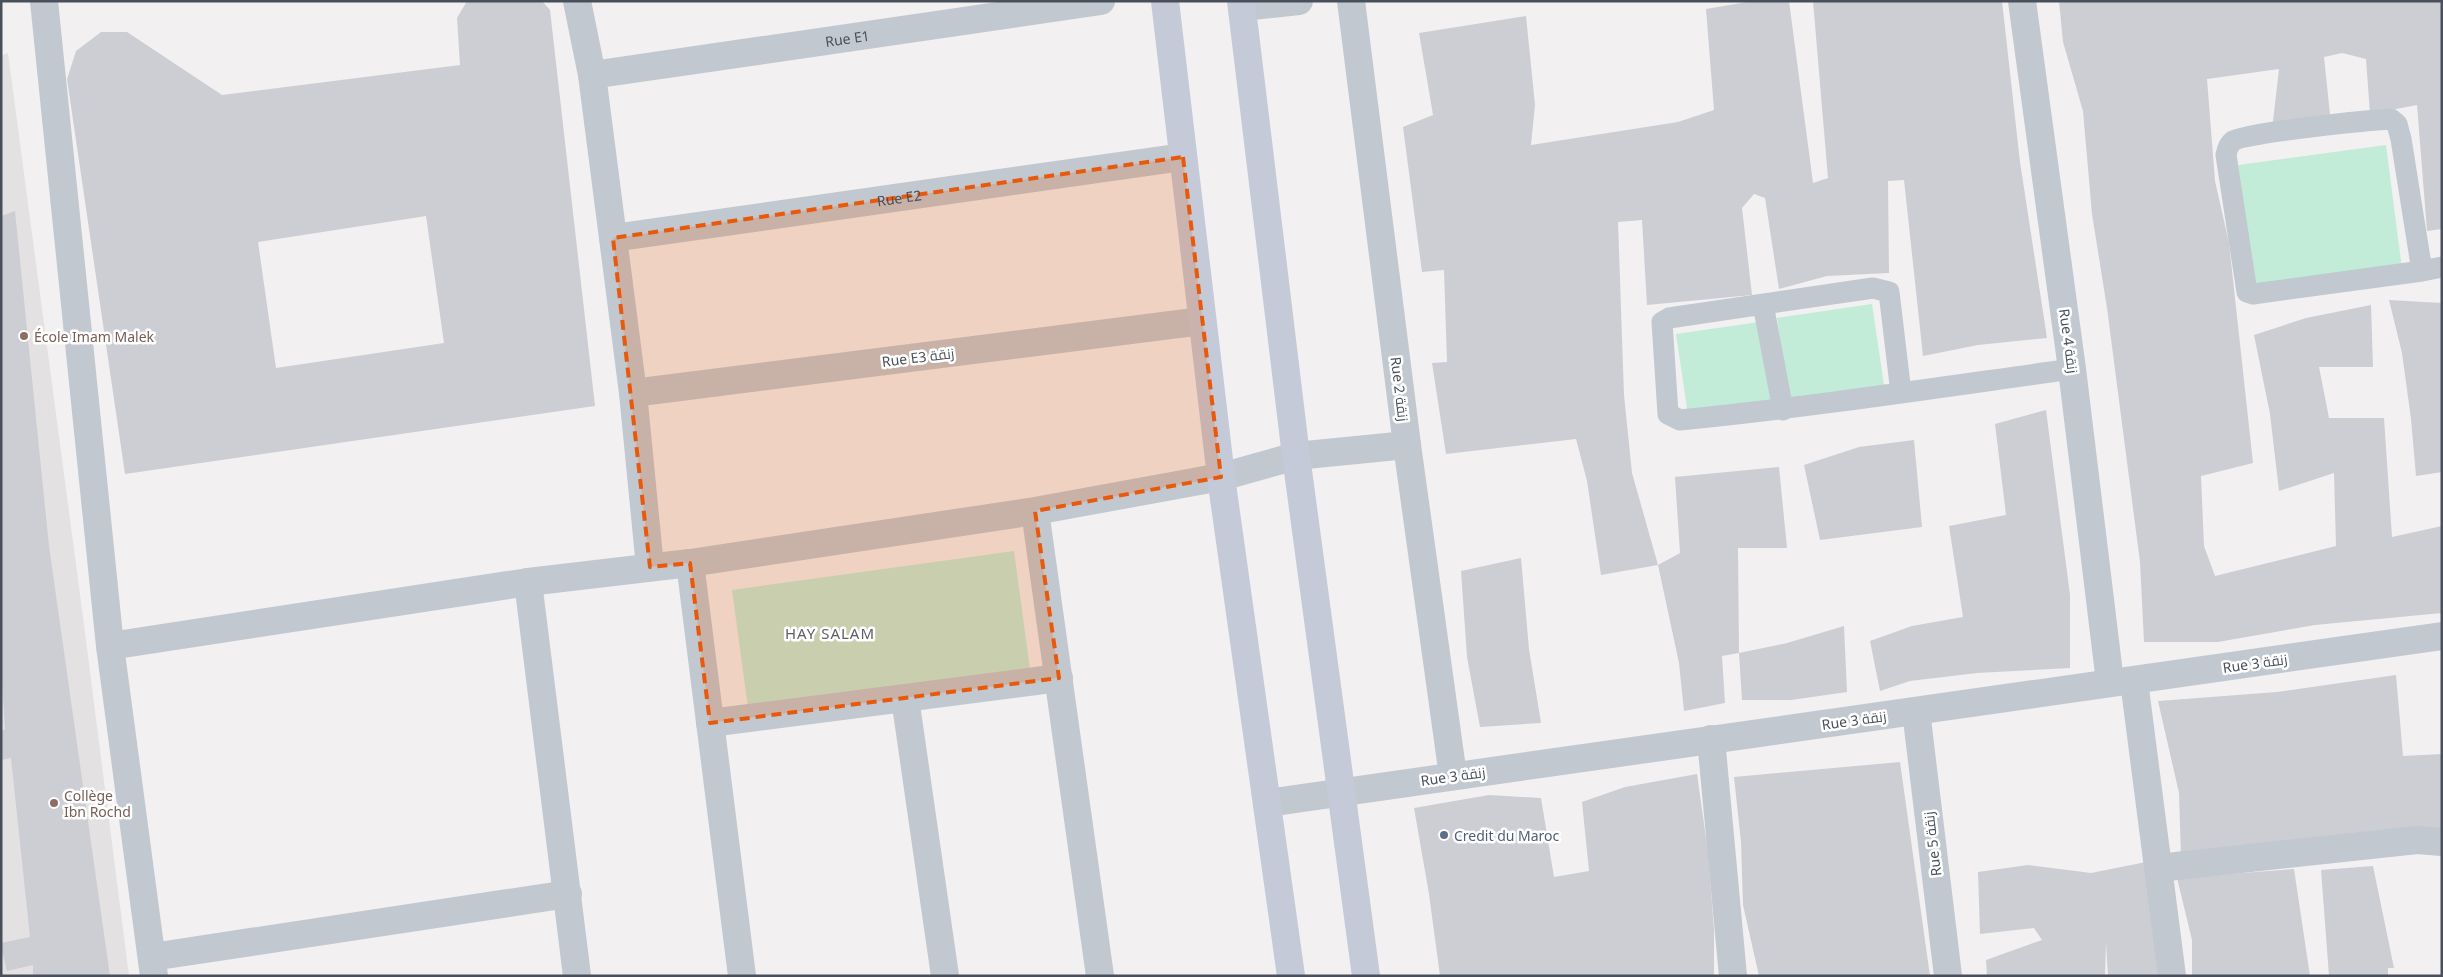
<svg xmlns="http://www.w3.org/2000/svg" width="2443" height="977" viewBox="0 0 2443 977" font-family="'Noto Sans',Cairo,sans-serif">
<style>
.education{fill:#e3e1e1}
.green{fill:#c2ecd8}
.building{fill:#cdced4;fill-rule:evenodd}
.lines{fill:none;stroke-linecap:round;stroke-linejoin:round}
.service{stroke:#c1c8d0;stroke-width:21}
.minor{stroke:#c1c8d0;stroke-width:28}
.secondary{stroke:#c4cad7;stroke-width:28}
.marked{fill:#e8590c;fill-opacity:0.2;stroke:#e8590c;stroke-width:4;stroke-dasharray:10 6;stroke-linejoin:round}
.education-dot{fill:#8d6e63;stroke:#fff;stroke-width:2}
.service-dot{fill:#5c6f8a;stroke:#fff;stroke-width:2}
.labels{text-anchor:middle;dominant-baseline:central;stroke-width:5;stroke-linejoin:round;paint-order:stroke}
.street-label{font-size:14px;fill:#49505b;stroke:#fff}
.education-label{font-size:14px;fill:#785e54;stroke:#fff;text-anchor:start}
.service-label{font-size:14px;fill:#4e5e75;stroke:#fff;text-anchor:start}
.neighbourhood-label{font-size:15px;letter-spacing:1px;fill:#5c5f64;stroke:#fff}
</style>
<rect width="100%" height="100%" fill="#f2f0f0"/>
<path class="education" d="M8,53L83,617L129,976H1V56Z"/>
<path class="green" d="M2386,145L2402,269L2254,288L2238,165Z
M1872,304L1884,385L1789,400L1777,318Z
M1759,322L1771,403L1688,415L1676,334Z
M1014,551L1030,669L748,708L732,590Z"/>
<path class="building" d="M467,1H542L550,10L595,406L125,474L67,79L76,51L101,32H127L222,95L460,65L457,18ZM426,216L444,343L276,368L258,242Z
M1753,1H1789L1813,183L1828,178L1813,1H2002L2020,162L2047,338L1978,345L1923,356L1904,180L1888,181L1889,273L1827,276L1779,289L1765,198L1754,194L1742,208L1752,295L1647,305L1642,220L1618,222L1624,395L1632,473L1658,565L1680,553L1675,477L1779,467L1787,548H1738L1739,653L1787,643L1844,626L1847,692L1791,700H1742L1739,653L1722,656L1725,703L1684,711L1679,663L1658,565L1601,575L1587,481L1576,439L1446,454L1432,363L1447,362L1444,270L1422,272L1403,127L1433,115L1419,33L1526,16L1535,105L1531,145L1678,122L1714,110L1706,9Z
M2059,1H2442V229L2427,231L2417,105L2370,114L2366,59L2342,53L2324,57L2331,124L2272,130L2279,69L2207,79L2215,181L2229,243L2253,463L2201,476L2204,546L2215,576L2336,546L2334,473L2279,491L2270,414L2254,335L2306,318L2371,305L2373,367H2319L2329,418H2384L2392,537L2442,526V613L2315,625L2218,642H2144L2140,562L2107,308L2092,214L2083,111L2063,42Z
M15,211L49,546L110,976H33V965L7,971L1,947V943L30,937L11,758L1,760V730H5L1,664V216Z
M2389,300L2442,303V472L2416,476L2411,419L2402,353Z
M2046,410L2070,595V668L1977,673L1910,681L1880,691L1870,641L1912,626L1963,617L1949,526L2006,515L1995,424Z
M1914,440L1922,527L1820,540L1804,465L1859,447Z
M1521,558L1529,649L1541,723L1480,727L1467,657L1461,571Z
M2396,675L2403,756L2442,754V837L2181,858L2179,793L2158,701L2277,692Z
M1900,762L1930,976H1759L1743,905L1741,842L1734,777Z
M1697,774L1708,852L1714,930V976H1440L1429,894L1414,808L1489,795L1541,798L1554,877L1589,871L1582,802L1625,787Z
M2146,862L2164,976H2108L2106,942L2105,976H1987L1986,960L2042,940L2034,928L1980,934L1978,872L2028,865L2091,873Z
M2373,866L2394,968H2388V976H2329L2321,870Z
M2294,869L2310,976H2192V940L2177,878Z"/>
<g class="lines">
<path class="service" d="M2422,271L2401,139L2397,124L2391,119C2371,120 2243,133 2233,141C2229,144 2227,150 2226,155L2247,292L2253,294L2422,271L2442,267
M1763,304L1783,410
M1901,393L1889,292L1873,288L1669,318L1662,322L1668,414L1680,420C1811,407 1942,387 2072,369"/>
<g class="minor">
<path d="M44,1L110,646L154,976"/>
<path d="M577,1L592,75L633,393L650,567"/>
<path d="M1351,1L1407,445L1453,776"/>
<path d="M2022,1L2072,369L2110,682"/>
<path d="M1242,7L1299,1"/>
<path id="s1" d="M592,75L1101,1"/>
<path id="s2" d="M613,238L1183,157"/>
<path d="M633,393L1202,321"/>
<path d="M1035,511L1100,976"/>
<path d="M690,563L742,976"/>
<path d="M528,582L577,976"/>
<path d="M110,646L528,582L690,563L1035,511L1221,477L1296,456L1407,445"/>
<path d="M2134,681L2172,976"/>
<path d="M905,698L945,976"/>
<path d="M1916,711L1948,976"/>
<path d="M710,723L1059,678"/>
<path d="M1711,739L1733,976"/>
<path d="M1267,803L2442,636"/>
<path d="M2158,868L2417,840L2442,842"/>
<path d="M152,957L568,894"/>
</g>
<path class="secondary" d="M1165,1L1221,477L1291,976
M1241,1L1296,456L1366,976"/>
</g>
<path class="marked" d="M1183,157L1221,477L1035,511L1059,678L710,723L690,563L650,567L613,238Z"/>
<g class="education-dot">
<circle cx="24" cy="336" r="5"/>
<circle cx="54" cy="803" r="5"/>
</g>
<circle class="service-dot" cx="1444" cy="835" r="5"/>
<g class="labels">
<g class="street-label">
<text stroke="none"><textPath href="#s1" startOffset="258">Rue E1</textPath></text>
<text stroke="none"><textPath href="#s2" startOffset="289">Rue E2</textPath></text>
<text transform="translate(2069 341) rotate(82)">Rue 4 زنقة</text>
<text transform="translate(918 357) rotate(-7)">Rue E3 زنقة</text>
<text transform="translate(1400 389) rotate(83)">Rue 2 زنقة</text>
<text transform="translate(2255 663) rotate(-8)">Rue 3 زنقة</text>
<text transform="translate(1854 720) rotate(-8)">Rue 3 زنقة</text>
<text transform="translate(1453 776) rotate(-8)">Rue 3 زنقة</text>
<text transform="translate(1932 844) rotate(-97)">Rue 5 زنقة</text>
</g>
<g class="education-label">
<text x="34" y="336">École Imam Malek</text>
<text x="64" y="795">Collège<tspan x="64" dy="16">Ibn Rochd</tspan></text>
</g>
<g class="service-label">
<text x="1454" y="835">Credit du Maroc</text>
</g>
<g class="neighbourhood-label">
<text x="830" y="633">HAY SALAM</text>
</g>
</g>
<rect width="2443" height="977" fill="none" stroke="#49505b" stroke-width="5"/>
</svg>
